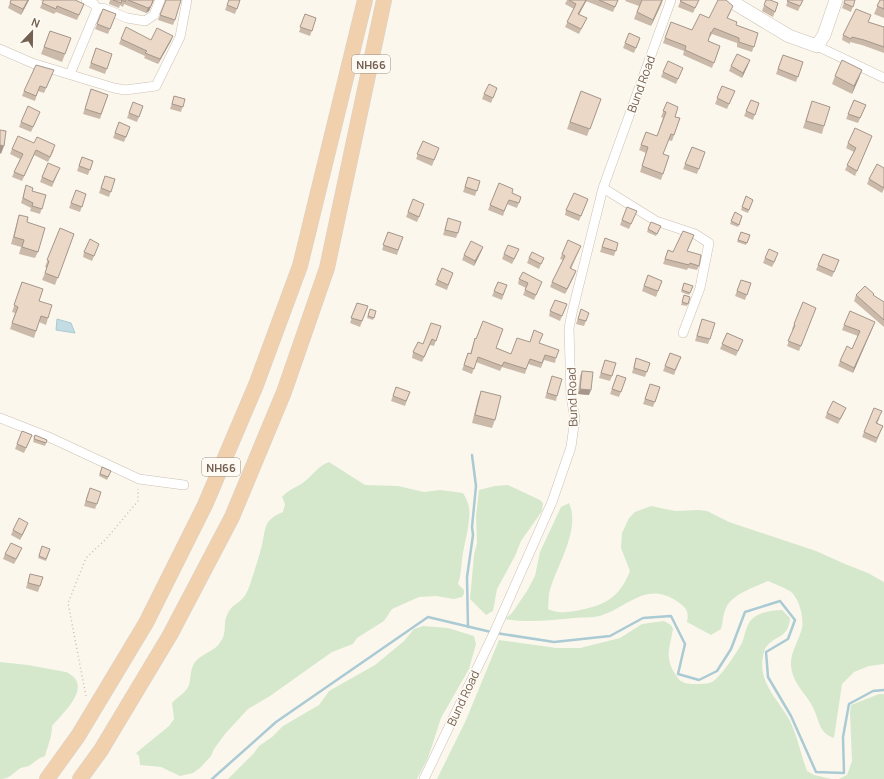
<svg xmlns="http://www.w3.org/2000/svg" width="884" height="779" viewBox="0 0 884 779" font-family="Manrope,sans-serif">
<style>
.green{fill:#d5e8cc}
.water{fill:#c3dce3;stroke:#aacad4}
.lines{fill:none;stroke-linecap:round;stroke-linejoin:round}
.stream{stroke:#aacad4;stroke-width:2.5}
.minor-casing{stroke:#cdc0b4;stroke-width:10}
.secondary-casing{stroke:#cfc1b1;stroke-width:14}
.trunk-casing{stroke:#d8d3cf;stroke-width:16}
.path{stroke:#d3bdaa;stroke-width:1.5;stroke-dasharray:1 3;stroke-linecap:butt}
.minor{stroke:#fff;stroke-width:9}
.secondary{stroke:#fff;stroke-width:13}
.trunk{stroke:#f0d0ad;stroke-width:15}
.wall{fill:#cbbaaa}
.shaded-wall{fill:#a5978b}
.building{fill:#ecd8c6;stroke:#a5978b}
.labels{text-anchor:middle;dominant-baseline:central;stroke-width:3;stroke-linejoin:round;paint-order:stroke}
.shield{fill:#fefbf4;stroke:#9e8f83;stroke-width:1}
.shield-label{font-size:11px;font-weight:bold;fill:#756152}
.street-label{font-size:12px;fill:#756152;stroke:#fefbf4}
</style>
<rect width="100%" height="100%" fill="#fbf7ed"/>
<path class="green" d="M329,462L365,485L398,486L424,492L440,490L463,493C466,498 468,502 469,507C471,524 464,543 462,560C461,569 461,575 458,584L464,590V594L462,597L454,599L436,596L419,597L392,609L384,621L357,638L353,644L332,652L270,696L248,709L225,734L214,749L211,756L200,768L193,773L180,776L161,767L140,765L139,756L136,753L169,726L174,719L172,703C177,697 186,693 189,685C191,678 190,669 195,662C202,653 215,652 221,641C227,633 223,623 227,615C233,604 233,607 241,600C247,595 250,585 252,578C256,567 259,556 262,545C266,528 263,520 283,512L285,504L282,497C289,489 296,488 304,482C313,475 318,466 329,462Z
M508,485L540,500L543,503L542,511L521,541L515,556L497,589L493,611L486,615L470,599L474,555L477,543L476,516L479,490L495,486Z
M569,503C581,529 557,565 550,590C548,596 549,603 548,609C558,614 565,612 575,611C603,606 619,599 630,571L621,548L622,533L629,518L635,512L651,506L675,511L699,510L707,511L729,522L816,551L845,564L868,573L884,582V664L869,666L854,672L842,684L834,738C820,733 820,724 815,712C809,695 793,686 791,666C790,652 799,641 802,628C804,618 799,597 790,591C783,587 775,584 768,581C755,587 732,594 726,608C723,614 723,623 721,629L711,635L687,622C689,612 687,608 678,602C646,580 629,607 600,616C592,618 583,617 575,618C551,620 529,623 505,619L512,613L527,591L535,576L540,552L561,507Z
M782,610L790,618C789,641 769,635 764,652C756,680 776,697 789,719C797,734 801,755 807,771L814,775L832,779H437L466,720L499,640L557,648H580L620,638L642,624L664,621L671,625L673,629C669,651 664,659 678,678C681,683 688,684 694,684C700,684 707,684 712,682C721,677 737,652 742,643C745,635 746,624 753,618C761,612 772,610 782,610Z
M423,626L448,628L474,636L476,644L469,669L441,718L428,758L417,779H228L254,753L259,746L272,737L283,726L319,705L329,691L375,665L404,641L414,629Z
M0,662L28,665L66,672C95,685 63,713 52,726C52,737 48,745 45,756C37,759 35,762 29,766C26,767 22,767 19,769C13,774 8,779 0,779Z
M879,694H884V779H839L847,775L852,761L850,713L851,705Z"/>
<path class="water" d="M57,319L71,323L75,333L56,330Z"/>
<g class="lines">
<path class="stream" d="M468,627L467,577L473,535L472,527L476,486L472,455
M496,633L554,642L610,636L643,618L671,616L685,644L678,674L699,680L717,671L731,649L745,612L780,601L795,620L788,639L766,652L768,677L791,716L816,772L844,773L843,737L849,704L873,691L884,690
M212,779L276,722L428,617L491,632"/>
<g class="minor-casing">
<path id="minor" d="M97,9L103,8L127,18L145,21L154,15L160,0
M817,46L884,78
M0,49L32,63L114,88L125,90L156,86L180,37L187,0
M70,74L97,9L94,4L86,0
M603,188L656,221L695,234L709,243L700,288L683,333
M0,418L51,438L139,479L184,485
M424,779L494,633L552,502L571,447L575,418L571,397L569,328L572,313L603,188L671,0"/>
</g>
<g class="secondary-casing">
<path id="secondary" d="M729,0L789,36L817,46L824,35L836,0"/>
</g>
<g class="trunk-casing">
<path id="trunk" d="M47,779L78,736L146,623L205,505L256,385L300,266L365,0
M80,779L101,750L170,635L232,517L284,392L327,268L384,0"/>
</g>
<path class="path" d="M86,696L68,603L86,558L106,539L138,501V489"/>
<use href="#minor" class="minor"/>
<use href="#secondary" class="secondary"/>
<use href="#trunk" class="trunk"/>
</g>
<path class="wall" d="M11,0H29L21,15L8,8Z
M40,0H75L84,4L77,20L56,12L54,14L40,8L43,1Z
M110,0H154L149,11L146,13L124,4L123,7L120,5L119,8L109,4Z
M166,0L175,20L173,25L158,20Z
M229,0H240L235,14L225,10Z
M567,0H618L613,12L586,1L579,15L587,18L579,34L565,27L574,9L565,4Z
M626,0H663L651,26L634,19L639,6L625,1Z
M681,0H699L693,13L678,7Z
M766,0L778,3L773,17L762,11Z
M788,0H803L798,11L786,6Z
M845,0H855L851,12L842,8Z
M880,0H884V18L874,14Z
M103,9L116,14L108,34L95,29Z
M731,11L727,19L736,25L758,33L752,52L737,47V43L712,34L710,37H709L708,41L720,46L712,68L683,55L684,51L663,43L671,22L692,30Z
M305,14L316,18L310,36L299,32Z
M869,22L884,27V53L862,45L850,42V44L842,40L843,35Z
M50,31L71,38L62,62L41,54Z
M629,33L640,38L634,53L623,48Z
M121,39L151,40L171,41L158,64L144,58L145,56L119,44Z
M96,48L112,54L105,74L89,68Z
M783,55L803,62L796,82L776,74Z
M748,65L742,78L729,71L731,66Z
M683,68L676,84L661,77L663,72Z
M862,70L859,78L852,94L832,84L835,76Z
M52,75L44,93L38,91L35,101L22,96L24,91Z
M722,86L735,91L727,109L715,104Z
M91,89L108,95L100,119L83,114Z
M581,91L601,99L587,136L567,129Z
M495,93L491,103L482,99L484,94Z
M174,96L185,99L181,112L170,109Z
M751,100L759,103L753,120L744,116Z
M854,100L866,105L858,123L846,119Z
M812,101L824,126L822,134L803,128Z
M133,102L143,106L137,122L127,118Z
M667,102L675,117L680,118L672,141L668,140L663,154L669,156L661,180L640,172L646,153L639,150L646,132L657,136L663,118L661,117Z
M40,112L31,132L19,127L21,122Z
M119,122L130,127L124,142L113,138Z
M872,136L855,176L845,170L854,152L846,148L848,143Z
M423,141L437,153L432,166L416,159Z
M34,143L54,150L48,162L34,155L22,181L12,177L20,159L10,154L12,149Z
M692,147L705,152L697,174L683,169Z
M82,157L93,161L88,175L77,171Z
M60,168L52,187L40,182L42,177Z
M884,168V189L882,193L867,184L869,179Z
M105,176L115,179L109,197L99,193Z
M468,177L480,181L475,196L463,192Z
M499,183L512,193L521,197L517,208L507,204L503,216L488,210Z
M26,185L32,191L46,195L40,214L30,211L31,208L21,203Z
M76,190L86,194L80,212L69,208Z
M746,196L753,200L748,213L741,210Z
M588,199L579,221L565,215L566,210Z
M424,204L417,222L406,217L408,212Z
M637,211L629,229L620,225L622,220Z
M735,212L742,216L738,227L730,224Z
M19,215L38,252L35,258L19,254L21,247L11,244L17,222Z
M448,218L458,233L456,238L443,235Z
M661,226L656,236L647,232L648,229Z
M60,228L74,234L55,285L42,280L47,268L45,267Z
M388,232L403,237L397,255L382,250Z
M741,232L750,235L746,245L737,242Z
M605,238L618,243L614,256L600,252Z
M692,240L687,251L699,266L697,270L688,268L687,270L663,264L668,250L673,252Z
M581,246L571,269L576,271L574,276L565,294L550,287L552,282L563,260L560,259L562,254Z
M483,247L481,252L474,266L462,260L464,255Z
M97,249L92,261L83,257L84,252Z
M504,254H517L512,264L502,259Z
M823,254L839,260L832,277L816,270Z
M529,258H544L539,269L527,263Z
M765,258L776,259L772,267L763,263Z
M442,268L453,273L447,290L435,285Z
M648,275L662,281L656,297L642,291Z
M519,279L540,286L534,300L523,295L526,288L518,284Z
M741,280L751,283L745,300L735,296Z
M22,282L39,301L48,318L46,325L39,322L34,338L10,329L15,313L12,312Z
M498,282L507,285L502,300L492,296Z
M684,283L693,286L689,295L681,292Z
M684,295L690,297L687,306L681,305Z
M856,295L874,296L884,302V327L854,301Z
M357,303L368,306L360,327L350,323Z
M567,304L560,321L549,316L550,311Z
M816,308L799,351L787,346L793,330L792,329L794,324Z
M370,309L376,311L373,320L367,318Z
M581,309L589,313L584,326L576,324Z
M702,319L710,339L708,344L695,341Z
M844,325L873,327L853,373L838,366L840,361L852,349L858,336L842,330Z
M441,326L434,346L430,345L422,362L412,358L413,352L423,344Z
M727,333L743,340L736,356L720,349Z
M475,338L511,354L530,342L539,343L556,358L555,363L544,360L541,368L528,364L525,374L502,367L500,371L476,362L472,374L462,370L468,353L470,354Z
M670,353L681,357L674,375L663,371Z
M636,358L650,363L645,377L632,373Z
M605,360L612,376L610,381L599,378Z
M582,371L589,395L578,394L580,376Z
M617,375L626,378L619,397L610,394Z
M552,376L557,396L556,401L545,398Z
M650,384L660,387L653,407L643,404Z
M396,387L410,392L405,406L391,401Z
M481,391L495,420L492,428L472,423L478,399Z
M827,413H844L838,424L825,418Z
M880,417L877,424L883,426L876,443L862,437L864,432Z
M22,431L32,435L24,453L15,449Z
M35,435L47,440L45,446L33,442Z
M102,467L111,471L107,480L99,476Z
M88,493L97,504L95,509L84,506Z
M26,528L20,540L11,535L13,530Z
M42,546L50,549L46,561L38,558Z
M20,553L14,564L3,559L5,554Z
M30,574L40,586L38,592L26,588Z"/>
<path class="shaded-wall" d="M28,0H29L21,15L23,9Z
M154,0L149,11L146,13L148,8Z
M586,0H587L576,19L578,14Z
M663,0L661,5L651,26L653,20Z
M173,36L171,41L158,64L160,59Z
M750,60L748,65L742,78L743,73Z
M862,70L859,78L852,94L854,86Z
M0,145L4,146L1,154L0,153Z
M483,247L481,252L474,266L475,261Z
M576,271L574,276L565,294L567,289Z
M875,322L873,327L853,373L854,368Z
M580,389L591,390L589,395L578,394Z
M28,523L26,528L20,540L22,535Z"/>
<path class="building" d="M11,0H28L23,9L10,3Z
M44,0H75L84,4L79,15L57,6L56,9L42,3Z
M113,0H126L125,2L122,0L121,3Z
M128,0H153L151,6L148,8Z
M166,0H181L175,20L160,15Z
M229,0H240L237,9L227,5Z
M569,0H586L578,14L587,18L581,29L567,22L576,4Z
M599,0H618L615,7Z
M642,0H662L653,20L637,12Z
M681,0H699L695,8L680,1Z
M718,0H726L733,6L727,18L737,22L736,25L758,33L754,47L739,42V38L714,28L712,32H711L708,41L720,46L714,63L685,50L686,46L665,38L671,22L692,30L700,14L709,18Z
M766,0H770L778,3L775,12L764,5Z
M788,0H803L800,6L787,1Z
M845,0H855L853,7L844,3Z
M880,0H884V9L877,6Z
M103,9L116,14L110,29L97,24Z
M856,9L871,15L868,22L884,27V47L864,40L852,37L851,39L843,35Z
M305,14L316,18L312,31L300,27Z
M126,27L151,40L157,28L173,36L160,59L145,53L147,51L121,39Z
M50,31L71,38L65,54L44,47Z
M629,33L640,38L636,48L625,43Z
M96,48L112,54L107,69L91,63Z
M737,54L750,60L743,73L731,66Z
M783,55L803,62L798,77L778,69Z
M842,60L862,70L854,86L835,76Z
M668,61L683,68L678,79L663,72Z
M36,65L54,70L46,88L40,86L36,96L24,91Z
M489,84L497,88L493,98L484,94Z
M722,86L735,91L729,104L717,98Z
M91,89L108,95L101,114L85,109Z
M581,91L601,99L590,129L570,122Z
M174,96L185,99L183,107L172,104Z
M751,100L759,103L755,115L746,111Z
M854,100L866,105L860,118L848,114Z
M812,101L830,107L824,126L806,121Z
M133,102L143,106L139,117L129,113Z
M667,102L678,107L675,117L680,118L674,135L671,134L663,154L669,156L663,174L642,166L648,147L641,145L646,132L657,136L666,112L663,111Z
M28,106L40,112L33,127L21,122Z
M119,122L130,127L126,137L115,133Z
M855,128L872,136L857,171L847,165L856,148L848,143Z
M0,130L6,131L4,146L0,145Z
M18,136L34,143L37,137L55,145L50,157L36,150L24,176L14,172L23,154L12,149Z
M423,141L439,148L434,160L417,154Z
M692,147L705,152L699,169L685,164Z
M82,157L93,161L90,170L79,166Z
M48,163L60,168L53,182L42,177Z
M877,164L884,168V188L869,179Z
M105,176L115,179L111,192L101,188Z
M468,177L480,181L477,191L465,187Z
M499,183L513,189L512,193L521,197L519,203L509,200L504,211L490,205Z
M26,185L33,188L32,191L46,195L42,209L32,206L33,203L23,198Z
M76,190L86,194L82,207L71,203Z
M574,193L588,199L581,216L566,210Z
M746,196L753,200L749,210L742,207Z
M413,199L424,204L419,217L408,212Z
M627,207L637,211L631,224L622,220Z
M735,212L742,216L739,225L731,221Z
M19,215L28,217L27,222L45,228L38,252L22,247L24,240L14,237Z
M448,218L461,222L458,233L445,230Z
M651,222L661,226L657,234L648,229Z
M60,228L74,234L58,278L45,273L49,261L47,260Z
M683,231L694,235L687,251L701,255L699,266L690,263L689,265L665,259L668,250L673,252Z
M388,232L403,237L398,250L383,245Z
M741,232L750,235L747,243L738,240Z
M605,238L618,243L616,251L602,247Z
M90,239L99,244L94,256L84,252Z
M568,240L581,246L570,268L576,271L567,289L552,282L565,256L562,254Z
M471,241L483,247L475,261L464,255Z
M508,245L519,249L514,259L504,254Z
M769,249L778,253L774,262L765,258Z
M532,252L544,258L541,264L529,258Z
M823,254L839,260L834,272L818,265Z
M442,268L453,273L448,285L437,280Z
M523,272L542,282L536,295L525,290L528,283L519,279Z
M648,275L662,281L658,291L644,286Z
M741,280L751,283L747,295L737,291Z
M22,282L43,289L39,301L52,305L48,318L41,316L36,331L12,323L18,307L14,305Z
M498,282L507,285L503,295L494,291Z
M684,283L693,286L690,293L682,290Z
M865,286L874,294L873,295L884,302V320L856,295Z
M684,295L690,297L688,304L682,302Z
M555,300L567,304L562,316L550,311Z
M803,302L816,308L801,346L788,341L795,325L794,324Z
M357,303L368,306L362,321L351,318Z
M370,309L376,311L374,318L368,316Z
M581,309L589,313L586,321L578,319Z
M850,311L875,322L854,368L840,361L847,346L852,349L860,331L844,325Z
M702,319L715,323L710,339L697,336Z
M483,321L503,329L496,348L511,354L517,338L530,342L534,330L543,334L539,343L559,350L556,358L545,355L542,363L530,359L526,369L504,362L502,366L478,357L474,369L464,365L468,353L471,354L475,338L476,339Z
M431,323L441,326L436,341L432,339L424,357L413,352L418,342L423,344Z
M727,333L743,340L738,351L722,344Z
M670,353L681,357L675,370L665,366Z
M636,358L650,363L647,372L634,368Z
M605,360L616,363L612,376L601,373Z
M582,371L593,372L591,390L580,389Z
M617,375L626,378L621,392L612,389Z
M552,376L562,379L557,396L547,393Z
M650,384L660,387L655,402L645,399Z
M396,387L410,392L406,401L393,396Z
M481,391L501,396L495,420L475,415Z
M833,401L846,408L840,419L827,413Z
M874,408L882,411L876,423L883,426L877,438L864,432Z
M22,431L32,435L26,448L17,444Z
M35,435L47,440L46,443L34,439Z
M102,467L111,471L108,477L100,474Z
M90,488L101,492L97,504L86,501Z
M19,518L28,523L22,535L13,530Z
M11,543L22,548L16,559L5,554Z
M42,546L50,549L46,559L39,556Z
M30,574L43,577L40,586L28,583Z"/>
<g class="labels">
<g class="shield">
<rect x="352" y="55" width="38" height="18" rx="3"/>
<rect x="202" y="458" width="38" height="18" rx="3"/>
</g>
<g class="shield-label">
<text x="371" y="64">NH66</text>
<text x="221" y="467">NH66</text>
</g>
<g class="street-label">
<text transform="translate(641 84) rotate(-70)">Bund Road</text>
<text transform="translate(572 397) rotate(-92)">Bund Road</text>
<text transform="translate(463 698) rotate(-65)">Bund Road</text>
</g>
</g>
<g transform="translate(32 32) rotate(22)" stroke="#fefbf4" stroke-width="3" paint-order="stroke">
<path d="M0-3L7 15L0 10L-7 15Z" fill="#756152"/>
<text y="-6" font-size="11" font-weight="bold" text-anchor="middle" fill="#756152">N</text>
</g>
</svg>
